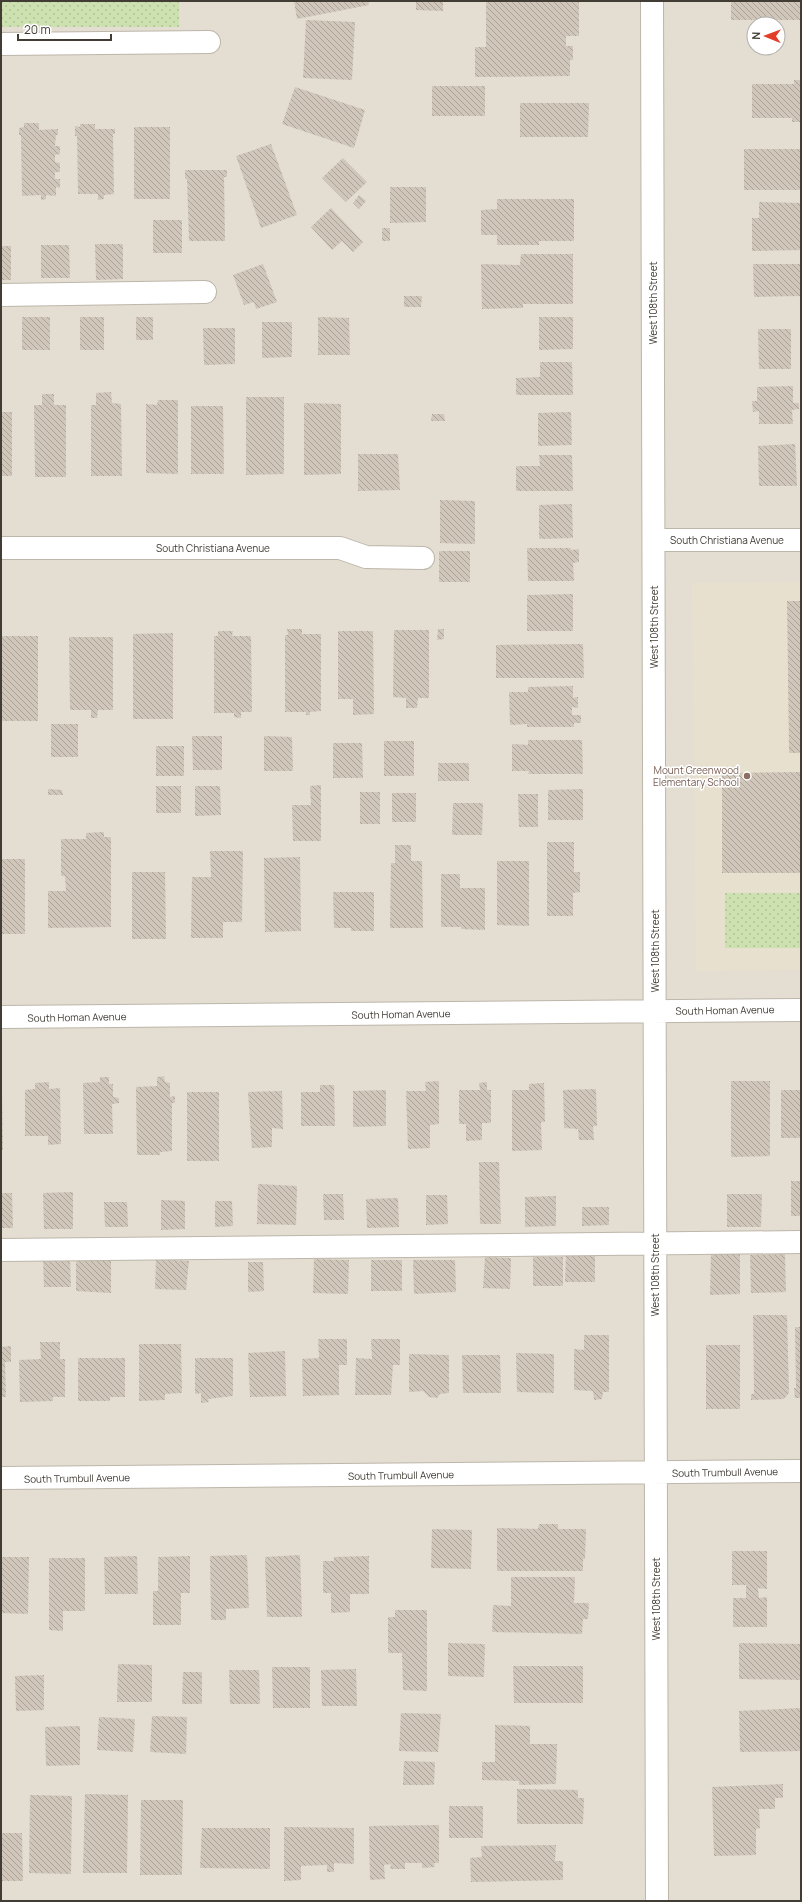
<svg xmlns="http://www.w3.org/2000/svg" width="802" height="1902" viewBox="0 0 802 1902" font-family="Manrope,sans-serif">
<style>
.residential{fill:#e3ddd2;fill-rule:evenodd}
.education{fill:#e8e0cf}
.green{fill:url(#green-dots)}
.building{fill:url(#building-back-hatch)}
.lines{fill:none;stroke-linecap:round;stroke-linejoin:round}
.minor-casing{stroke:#bdb6aa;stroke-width:24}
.minor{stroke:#fff;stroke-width:22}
.education-dot{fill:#8d6e63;stroke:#fff;stroke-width:1.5}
.labels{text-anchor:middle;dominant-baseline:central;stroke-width:3;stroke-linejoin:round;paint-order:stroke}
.street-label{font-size:10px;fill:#413c34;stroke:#fff}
.education-label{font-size:10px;fill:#785e54;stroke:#fff;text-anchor:end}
</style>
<defs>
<pattern id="green-dots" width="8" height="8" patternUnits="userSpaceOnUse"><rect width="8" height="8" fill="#cce0b0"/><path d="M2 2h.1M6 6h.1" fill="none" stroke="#b0c198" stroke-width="1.8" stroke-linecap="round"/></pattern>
<pattern id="building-back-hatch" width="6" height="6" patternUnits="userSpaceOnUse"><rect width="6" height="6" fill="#d0c7ba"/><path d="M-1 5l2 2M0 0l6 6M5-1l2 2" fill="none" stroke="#aaa398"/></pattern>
</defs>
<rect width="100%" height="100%" fill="#f0ece4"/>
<path class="residential" d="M1,1H801V1901H1ZM754,24H778V48H754Z"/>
<path class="education" d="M801,582V970L696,971L692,583Z"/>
<path class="green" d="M1,1H179V27H1Z
M725,893H801V948H725Z"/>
<path class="building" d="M294,1H368L369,5L297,19Z
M416,1H443V11L416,10Z
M486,1H579V36H566V46H573V60H570V76L475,77V47H486Z
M731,1H801V20H731Z
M306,20L355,22L352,80L303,78Z
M794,80H801V122H792V118H752V84H794Z
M432,86H485V116H432Z
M295,87L365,110L354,148L282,124Z
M520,103H589L588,137H520Z
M24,123H39V130L58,129V135H56L55,146H60V154L55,155V162L60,163V172H55V179H60V188L56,187V196L46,195V199L41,200V195L22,196L21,135H19V128L24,127Z
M80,124H95V129H115V134H113L114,194L104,195V199L98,200V194H78L77,136H75V126L80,127Z
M134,127H170V199H134Z
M271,144L297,215L261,228L236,156Z
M744,149H801V190H744Z
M343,158L367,182L346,202L322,178Z
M185,170H227V177H224L225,241H189L187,179H185Z
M390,187H426V222L390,223Z
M359,195L366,201L359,209L353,203Z
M497,199H574V241H539V245H497V235H481V210L497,209Z
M759,202L801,203V250L752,251V218H759Z
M331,208L363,242L353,252L342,241L332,250L311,227Z
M153,220H182V253H153Z
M382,228H390V241H382Z
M95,244H123V279L96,280Z
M41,245H69L70,278H41Z
M1,246H11V280H1Z
M521,254H573V304H523V308L482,309L481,264L520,265Z
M263,264L277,302L256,309L254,302L244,305L233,275Z
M753,264H801V296L754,297Z
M404,296H422L421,307H404Z
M22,317H50V350H22Z
M80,317H104V350H80Z
M136,317H153V340H136Z
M318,317L349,318L350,355H318Z
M539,317H573V349L539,350Z
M262,322H292V357L262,358Z
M203,328H235V364L204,365Z
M758,329H791V369H759Z
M540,362H572L573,395H516V378L540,377Z
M793,386V403H799V409L792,410L793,424H759V411L753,412L752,401H757V387Z
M111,392L112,403L121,404L122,476H91V405H96V393Z
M42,394H54V405H66V477H35L34,405H42Z
M246,397H284V474L246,475Z
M158,400H178V474L146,473V404L157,405Z
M304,403L341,404V474L304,475Z
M191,406H223L224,474H191Z
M1,412H12V476H1Z
M571,412L572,445L538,446V413Z
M432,414H444L445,421H431Z
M795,444L797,486H759L758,446Z
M358,454H398L400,490L358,491Z
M539,455H572L573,491H516V466H540Z
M440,500L475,501V544L440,543Z
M572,504L573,538L539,539V505Z
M527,548H571V550L579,549V562L573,563L574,581H528Z
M439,551H470V582H439Z
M573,594V631H527V595Z
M787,601H801V753H789Z
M287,629H302V634H321V711L310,712V715H306V712H285V635H288Z
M438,629H444V639L437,640Z
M394,630H429V698H418L417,708H406V698L393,697Z
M218,631H233L232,636H251L252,712H241V718L234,717V713H214V636H218Z
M338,631H373L374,714L353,715V699H338Z
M173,633V719H133V634Z
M1,636H38V721H1Z
M69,637H113V710H98L97,718H91V710H70Z
M583,644L584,678H496V645Z
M573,686V698L578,697V708L572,707V715H581V723H574V727H527V724L510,725L509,692H528V687Z
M51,724H78V757H51Z
M192,736H222V770H193Z
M264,736L292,737L293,771H264Z
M528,740H582L583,774H528L529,771H512V744L528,745Z
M384,741H414V776H384Z
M333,743H362L363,778H333Z
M156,746H184V776H156Z
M438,763H469V781H438Z
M801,772V873H722V773Z
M321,785V841H293L292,805H311L310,786Z
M156,786H181V813H156Z
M195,786H220L221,815L195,816Z
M48,789L62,790L63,795H48Z
M583,789V820H548V790Z
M360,792H380V824H360Z
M392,793H416V822H392Z
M518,794H538V827H519Z
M453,803H483L482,835H452Z
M104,832V837H111V927L48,928V891H66L65,876H61V839H86V833Z
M547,842H574V872H580V892L573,893V916H547Z
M395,845H411V861H422L423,928H390L391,863H395Z
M210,851H243L242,922H223V938H191L192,877H211Z
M300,857L301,931L265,932L264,858Z
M1,859H25V934H1Z
M497,861H529V926L497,925Z
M132,872H165L166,939H132Z
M441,874H460V888H485V930L461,929V927H441Z
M333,892H374V931H351V928H334Z
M164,1076L165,1082L170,1083V1097L175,1096V1103H172V1151L160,1152V1155H137L136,1087L157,1086V1077Z
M100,1077H109V1084H113V1097L119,1098V1103L112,1104L113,1134H84L83,1083L100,1082Z
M439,1081V1124L430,1125V1148L408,1149L406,1091H426L425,1082Z
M731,1081H770V1156L731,1157Z
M49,1082V1089L60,1088L61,1144L48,1145V1136H25V1090L35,1089V1083Z
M487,1082V1090H491V1123H482V1140L466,1141V1124H459V1090H480L479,1083Z
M544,1083L545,1122H541L542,1150L512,1151V1090H529V1084Z
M320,1085H334L335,1126H301V1092H320Z
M596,1089L597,1126H593L594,1140H579L578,1129L564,1128L563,1090Z
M1,1090H2L3,1150H1Z
M386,1090V1126L353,1127V1091Z
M781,1090H801V1138H781Z
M282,1091L283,1129L272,1128V1147L252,1148L248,1092Z
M187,1092H219V1161H187Z
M479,1162H499L501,1224H480Z
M791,1181H801V1216H791Z
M258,1184L297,1186L296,1225L257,1224Z
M73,1192V1229H44L43,1193Z
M1,1193H12L13,1228H1Z
M323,1194H343L344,1220H324Z
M727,1194H762L761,1227H727Z
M426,1195H447L448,1224L426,1225Z
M556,1196V1226L525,1227V1197Z
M398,1198L399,1227L367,1228L366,1199Z
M161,1200L185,1201V1229L161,1230Z
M215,1201H232L233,1226L215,1227Z
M104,1202H127L128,1227H105Z
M582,1207H609V1225L582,1226Z
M711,1251L740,1252V1294L710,1295Z
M566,1254H595V1282H565Z
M785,1254L786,1292L751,1293L750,1255Z
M485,1257L511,1258L510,1289L483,1288Z
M533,1257H563V1286H533Z
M76,1258H111V1293L76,1291Z
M70,1259L71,1287H44L43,1260Z
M156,1259L189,1261L186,1290L155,1289Z
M314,1259L349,1260L348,1294L313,1293Z
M371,1260H402V1291H371Z
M413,1260H455L456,1292L414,1294Z
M248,1262H263L264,1291L248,1292Z
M753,1315H787L789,1393L784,1399L751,1400V1394H754Z
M795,1327H801V1398H795L794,1388H796Z
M584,1335H609V1392H603L602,1399L594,1400L593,1391L574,1390V1349L584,1350Z
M318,1339H347V1365H339V1395L303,1396L302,1359L319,1358Z
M371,1339H400V1365H393L391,1395H355L356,1358L372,1359Z
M40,1342H60V1359H65V1397H53V1401L20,1402L19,1360L41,1359Z
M139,1344H181L182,1393L165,1394V1400L139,1401Z
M706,1345H740V1409H706Z
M11,1346V1362H5L6,1397H1V1347Z
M285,1351L286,1396L250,1397L248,1353Z
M516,1353L554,1354V1393L517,1392Z
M409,1354L449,1355V1393L440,1394L437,1398L429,1397L423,1391L409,1392Z
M462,1355H500L501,1393H463Z
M78,1358H125V1397H110V1401H78Z
M195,1358H233V1396L208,1399L209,1402L201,1403V1393L195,1394Z
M539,1524H558V1529H586L585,1559H583V1571H497V1528L538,1529Z
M432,1529L472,1530L471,1569L431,1568Z
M732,1551H767V1589L758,1588L759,1598L767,1597V1627H733V1598H746V1585H732Z
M247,1555L249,1608L226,1609V1620H211L210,1556Z
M300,1555L302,1617H267L265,1557Z
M137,1556L138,1594H105L104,1557Z
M190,1556V1593H181V1625H153V1591H158V1557Z
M369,1556V1594H350V1612L331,1613V1593H323V1561H334V1557Z
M1,1557H29L28,1614L1,1613Z
M49,1558H85V1611H63V1631L49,1630Z
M511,1577H575L574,1603H589L588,1619H583L582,1634L492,1632L493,1605L511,1606Z
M395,1610H427V1691L403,1690L402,1653H388V1617H395Z
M448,1643L485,1644L484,1677L448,1676Z
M739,1643L801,1644V1680L739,1679Z
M118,1664L152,1665V1702H117Z
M513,1666H583V1703H514Z
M272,1667H310V1708H273Z
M356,1669L357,1706H322L321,1670Z
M229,1670H259L260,1704H230Z
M183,1672H202V1704H182Z
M44,1675V1710L16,1711L15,1676Z
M801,1708V1751L740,1752L739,1711Z
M401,1713L441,1714L438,1752L399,1751Z
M152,1716L187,1717L186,1754L150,1752Z
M99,1717L135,1719L133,1752L97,1750Z
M495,1725L530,1726V1744H557L556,1784L519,1785V1781L482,1780V1762H495Z
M80,1726V1765L46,1766L45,1727Z
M404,1761L435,1762L434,1785H403Z
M783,1784V1798H775V1809H759L760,1828L756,1829V1855L714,1856L712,1787Z
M517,1789L578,1790V1798H584L583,1824H517Z
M85,1794L128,1795L127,1873H83Z
M30,1795L72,1796L71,1874L29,1873Z
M141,1800H183L182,1875H140Z
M449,1806H483V1838H449Z
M439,1825V1863H434L435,1867L422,1868V1863H405V1869H390L391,1864L384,1865L385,1879L370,1880L369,1826Z
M284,1827L354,1828V1864L334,1863V1872H327V1865L301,1866V1880L284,1881Z
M202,1828H270V1869L200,1868Z
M1,1833H22L23,1881H1Z
M556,1845L555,1861H563V1880L471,1882L470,1858L482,1857L481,1846Z"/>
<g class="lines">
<g class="minor-casing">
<path id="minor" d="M652,1L657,1901
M1,44L209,42
M1,295L205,292
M654,540H801
M1,548H340L366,557L423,558
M1,1017L801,1010
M1,1250L801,1242
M1,1478L801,1471"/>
</g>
<use href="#minor" class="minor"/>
</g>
<circle class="education-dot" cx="747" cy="776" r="4"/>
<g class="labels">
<g class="street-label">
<text transform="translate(653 303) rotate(-90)">West 108th Street</text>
<text x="727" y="540">South Christiana Avenue</text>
<text x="213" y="548">South Christiana Avenue</text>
<text transform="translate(654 627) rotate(-90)">West 108th Street</text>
<text transform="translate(655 951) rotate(-90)">West 108th Street</text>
<text transform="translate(725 1010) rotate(-1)">South Homan Avenue</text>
<text transform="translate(401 1014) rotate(-1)">South Homan Avenue</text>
<text transform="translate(77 1017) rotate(-1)">South Homan Avenue</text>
<text transform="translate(655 1275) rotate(-90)">West 108th Street</text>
<text transform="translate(725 1472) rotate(-1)">South Trumbull Avenue</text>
<text transform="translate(401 1475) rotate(-1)">South Trumbull Avenue</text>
<text transform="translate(77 1478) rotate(-1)">South Trumbull Avenue</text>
<text transform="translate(656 1599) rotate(-90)">West 108th Street</text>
</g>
<g class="education-label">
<text x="739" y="770">Mount Greenwood<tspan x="739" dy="12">Elementary School</tspan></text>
</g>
</g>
<rect width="802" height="1902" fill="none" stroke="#413c34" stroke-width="4"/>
<g transform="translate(766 36) rotate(271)"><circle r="19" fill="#ffffff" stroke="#b3b1ae"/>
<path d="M0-3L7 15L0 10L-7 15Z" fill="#e33e27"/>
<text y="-6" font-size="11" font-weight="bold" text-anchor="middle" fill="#413c34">N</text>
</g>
<path d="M18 34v6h93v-6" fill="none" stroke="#413c34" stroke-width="2"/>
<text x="24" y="34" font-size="12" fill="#413c34" stroke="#ffffff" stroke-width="3" paint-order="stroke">20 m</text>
</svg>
